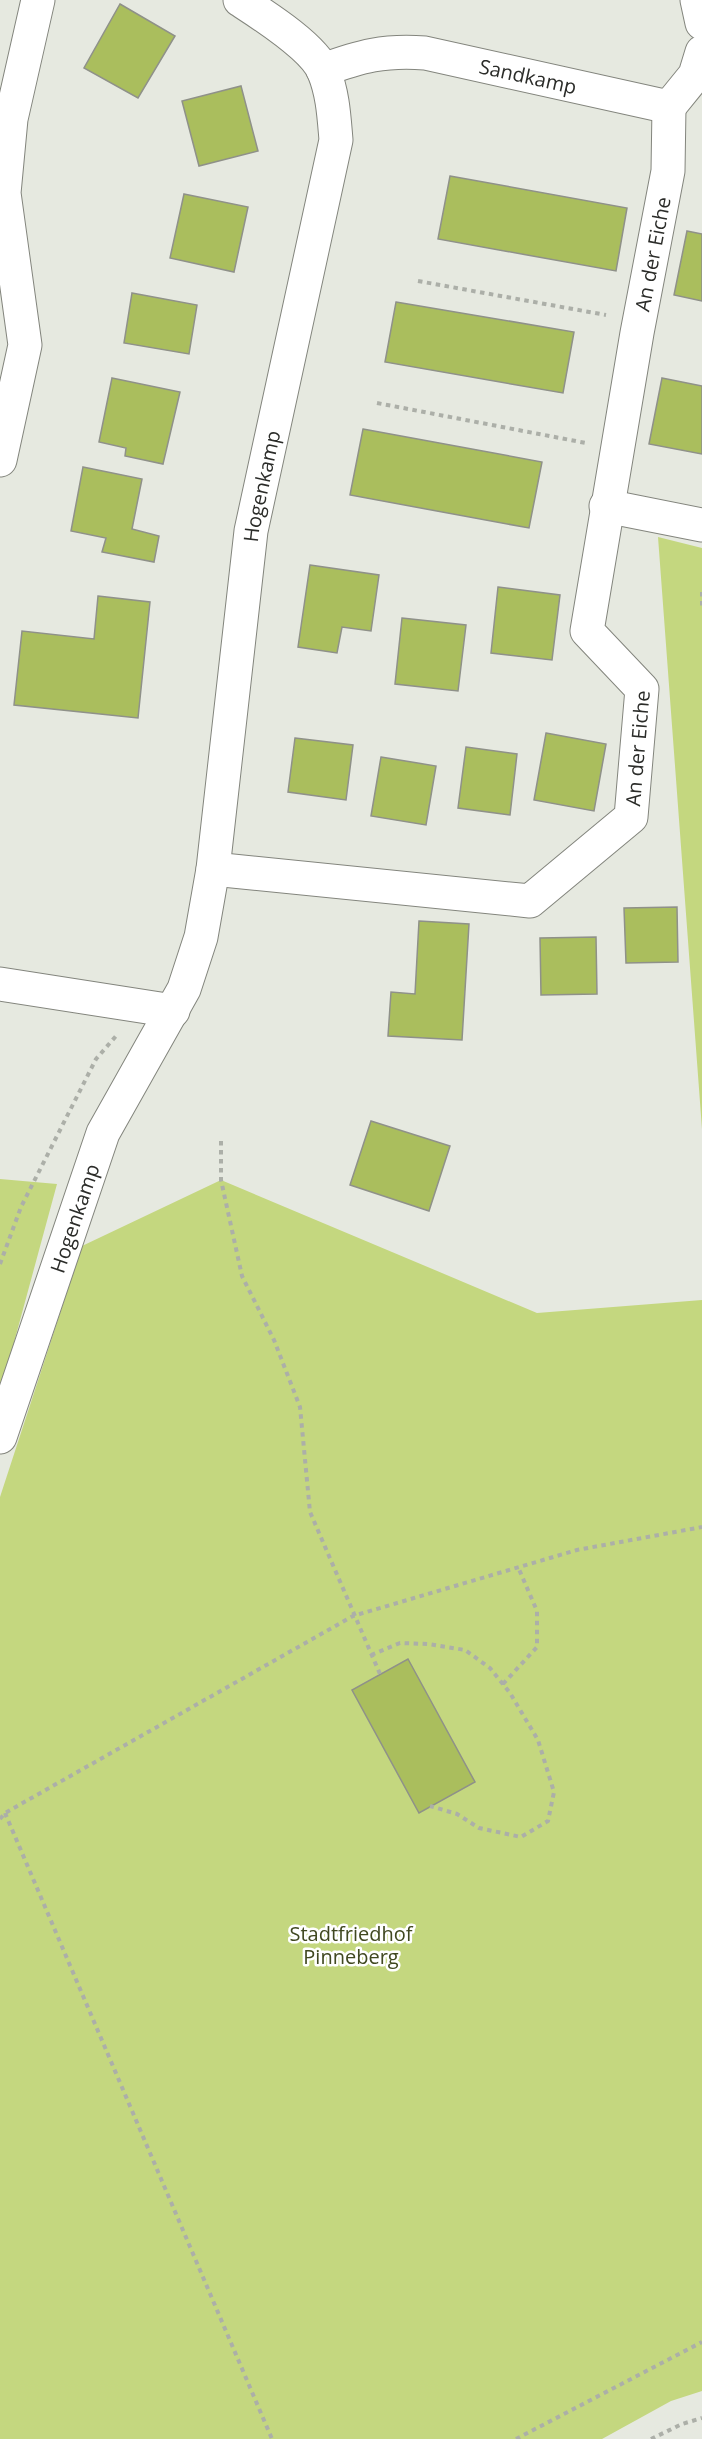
<svg xmlns="http://www.w3.org/2000/svg" width="702" height="2439" viewBox="0 0 702 2439" font-family="'Open Sans',sans-serif">
<style>
.green{fill:#c4d77f}
.building{fill:#aabe5d;stroke:#8f9189;stroke-width:1.5}
.lines{fill:none;stroke-linecap:round;stroke-linejoin:round}
.street-casing{stroke:#83857d;stroke-width:35}
.path{stroke:#acafa8;stroke-width:4;stroke-dasharray:4.5 4.5;stroke-linecap:butt}
.street{stroke:#fff;stroke-width:33}
.labels{text-anchor:middle;dominant-baseline:central;stroke-width:5;stroke-linejoin:round;paint-order:stroke}
.street-label{font-size:20px;fill:#2b2c29;stroke:#fff}
.park-label{font-size:20px;fill:#404820;stroke:#fff}
</style>
<rect width="100%" height="100%" fill="#e6e9e0"/>
<path class="green" d="M658,537L702,548V1129Z
M0,1179L57,1184L0,1394Z
M221,1180L537,1313L702,1300V2391L671,2401L602,2439H0V1497L82,1246Z"/>
<path class="building" d="M120,4L175,36L138,98L84,68Z
M241,86L258,151L199,166L182,101Z
M450,176L627,208L616,271L438,239Z
M184,194L248,207L234,272L170,258Z
M687,231L702,234V301L674,295Z
M132,293L197,305L189,354L124,343Z
M396,302L574,332L563,393L385,362Z
M112,378L180,392L163,464L125,456L126,448L99,442Z
M662,378L702,386V454L649,444Z
M363,429L542,462L529,528L350,495Z
M83,467L142,479L132,529L159,536L154,562L102,552L106,538L71,531Z
M310,565L379,575L371,631L342,627L337,653L298,647Z
M498,587L560,595L552,660L491,653Z
M98,596L150,602L138,718L14,705L22,631L94,639Z
M402,618L466,625L458,691L395,684Z
M546,733L606,744L594,811L534,800Z
M295,738L353,745L346,800L288,792Z
M466,747L517,754L510,815L458,808Z
M381,757L436,766L426,825L371,816Z
M677,907L678,962L626,963L624,908Z
M419,921L469,924L462,1040L388,1036L391,992L415,994Z
M596,937L597,994L541,995L540,938Z
M371,1121L450,1146L429,1211L350,1185Z
M408,1659L475,1782L419,1813L352,1690Z"/>
<g class="lines">
<g class="street-casing">
<g id="street">
<path d="M697,0L702,23"/>
<path id="s1" d="M323,70C361,56 384,50 425,53L669,107L695,75L702,52"/>
<path d="M0,460L25,345L4,193L11,119L38,0"/>
<path d="M606,506L702,525"/>
<path id="s2" d="M213,869L530,901L631,817L642,689L587,631L637,333L668,171L669,107"/>
<path d="M0,984L173,1011"/>
<path id="s3" d="M0,1437L103,1133L184,989L201,937L213,869L251,531L336,140C334,117 333,94 324,72C314,47 263,15 240,0"/>
</g>
</g>
<path class="path" d="M418,281L606,315
M377,403L586,443
M702,592V608
M221,1141V1180L242,1276L274,1340L300,1407L310,1512L380,1674
M0,1264L21,1207L96,1059L116,1036
M371,1655L400,1643L428,1644L465,1650L490,1668L510,1693L538,1740L554,1792L548,1821L521,1837L479,1828L457,1814L430,1806
M503,1684L537,1647V1611L518,1567
M5,1813L272,2439
M0,1819L5,1813L353,1616L577,1550L702,1527
M516,2439L702,2342
M651,2439L682,2424L702,2418"/>
<use href="#street" class="street"/>
</g>
<g class="labels">
<g class="street-label">
<text stroke="none"><textPath href="#s1" startOffset="210">Sandkamp</textPath></text>
<text stroke="none"><textPath href="#s2" startOffset="1041">An der Eiche</textPath></text>
<text stroke="none"><textPath href="#s3" startOffset="996">Hogenkamp</textPath></text>
<text stroke="none"><textPath href="#s2" startOffset="519">An der Eiche</textPath></text>
<text stroke="none"><textPath href="#s3" startOffset="231">Hogenkamp</textPath></text>
</g>
<g class="park-label">
<text x="351" y="1933">Stadtfriedhof<tspan x="351" dy="23">Pinneberg</tspan></text>
</g>
</g>
</svg>
